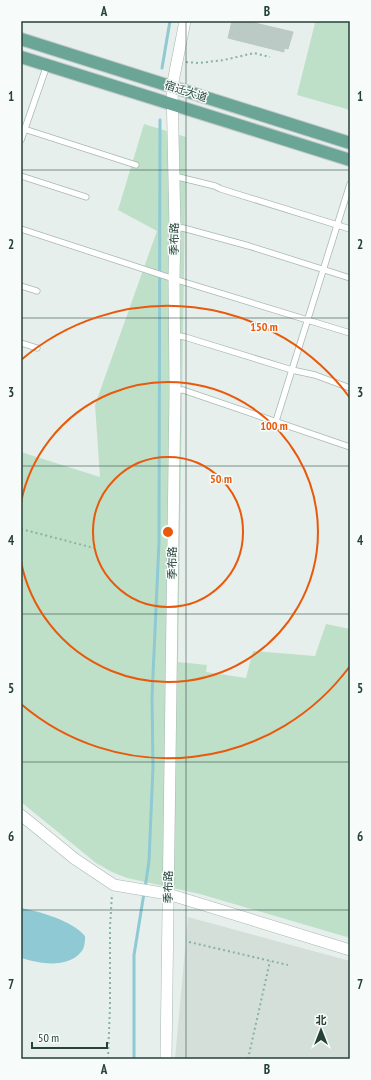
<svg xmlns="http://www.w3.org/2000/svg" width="371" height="1080" viewBox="0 0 371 1080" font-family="'PT Sans Narrow','Noto Sans SC',sans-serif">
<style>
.built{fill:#d4dfda}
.green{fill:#bfe0c8}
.water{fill:#8ec9d4}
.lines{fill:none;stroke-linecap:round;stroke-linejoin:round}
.stream{stroke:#8ec9d4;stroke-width:3}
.building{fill:#bbcac4;stroke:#b8c9c2}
.service-casing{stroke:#a8b8b2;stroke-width:7}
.minor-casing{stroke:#a8b8b2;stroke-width:12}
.primary-casing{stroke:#c2cac8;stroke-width:14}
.path{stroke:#86b3a5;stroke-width:2;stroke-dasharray:2 3;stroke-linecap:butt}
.service{stroke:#fff;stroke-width:5.5}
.minor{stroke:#fff;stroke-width:11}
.primary{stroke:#6aa596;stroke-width:12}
.grid{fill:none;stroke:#24423a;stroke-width:1;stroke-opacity:0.55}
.ring{fill:none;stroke:#e8590c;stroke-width:2}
.labels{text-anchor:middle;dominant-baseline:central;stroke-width:3;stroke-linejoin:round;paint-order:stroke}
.street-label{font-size:11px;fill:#24423a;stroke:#f7fbf9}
.centre{fill:#e8590c;stroke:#f7fbf9;stroke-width:2}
.ring-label{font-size:12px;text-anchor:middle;font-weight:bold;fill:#e8590c;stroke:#f7fbf9;stroke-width:3;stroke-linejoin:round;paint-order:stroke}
.neatline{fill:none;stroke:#24423a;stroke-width:1.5}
.grid-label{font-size:13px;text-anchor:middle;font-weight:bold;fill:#24423a}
</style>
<rect width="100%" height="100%" fill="#e6efeb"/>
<path class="built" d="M188,917L350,961V1059H175Z"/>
<path class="green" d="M309,21H350V110L297,95L315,23Z
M144,124L186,137L178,662L207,665L206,672L246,678L253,651L315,656L326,624L350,629V938L200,894L127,878L112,872L96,863L21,802V452L100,477L95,405L157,231L118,210Z"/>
<path class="water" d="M21,908C41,912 71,920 85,936C85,939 85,943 84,946C83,951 80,953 77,956C61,968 39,963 21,958Z"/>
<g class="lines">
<path class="stream" d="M162,68L170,21
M145,888L149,861L153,767L152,697L159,542L160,120
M21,1059H23
M134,1059V955L144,893"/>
</g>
<path class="building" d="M232,21H246L293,32L288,49L284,48V52L228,38Z"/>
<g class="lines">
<g class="service-casing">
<path id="service" d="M21,128L136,165
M21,140L47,65
M21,176L86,197
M174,176L215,186L221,189L350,229
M175,228H183L249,246L350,278
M21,229L174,279L350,333
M21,286L37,291
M174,335L185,337L292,370L315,375L350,388
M21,343L37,348
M175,390H183L350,447
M276,421L350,184"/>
</g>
<g class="minor-casing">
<path id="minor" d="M21,815L75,859L114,885L168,894L350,950
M166,1059L175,390L174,279L175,228L172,87L185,21"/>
</g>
<g class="primary-casing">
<path id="primary" d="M21,39L350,143
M21,57L350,160"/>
</g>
<path class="path" d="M186,62L199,63L224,60L254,53L270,57
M21,529L94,548
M189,942L288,965
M108,1059L110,1005V927L112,894
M248,1059L270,961"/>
<use href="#service" class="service"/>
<use href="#minor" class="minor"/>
<use href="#primary" class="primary"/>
</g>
<path class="grid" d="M186,21V1059M21,170H350M21,318H350M21,466H350M21,614H350M21,762H350M21,910H350"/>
<g class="ring">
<circle cx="168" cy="532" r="75"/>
<path d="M21 502A150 150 0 1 1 21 562"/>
<path d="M350 666A226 226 0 0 1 21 704M21 360A226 226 0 0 1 350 398"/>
</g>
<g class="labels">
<g class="street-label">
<text transform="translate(186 91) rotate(18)">宿迁大道</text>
<text transform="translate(174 239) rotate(-89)">季布路</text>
<text transform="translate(172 563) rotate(-89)">季布路</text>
<text transform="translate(168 887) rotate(-89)">季布路</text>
</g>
</g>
<circle cx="168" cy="532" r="6" class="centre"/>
<g class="ring-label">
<text x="264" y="331">150 m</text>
<text x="274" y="430">100 m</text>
<text x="221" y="483">50 m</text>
</g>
<rect width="371" height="1080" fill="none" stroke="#f7fbf9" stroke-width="44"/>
<g transform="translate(321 1030)" stroke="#f7fbf9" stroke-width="3" paint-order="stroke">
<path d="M0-3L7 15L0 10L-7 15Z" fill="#24423a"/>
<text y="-6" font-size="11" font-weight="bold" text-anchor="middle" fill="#24423a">北</text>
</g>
<path d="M32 1042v6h75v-6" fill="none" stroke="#24423a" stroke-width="2"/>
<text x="38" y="1042" font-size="12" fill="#24423a" stroke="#f7fbf9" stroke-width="3" paint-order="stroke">50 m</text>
<rect x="22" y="22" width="327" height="1036" class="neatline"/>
<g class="grid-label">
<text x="104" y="16">A</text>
<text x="267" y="16">B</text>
<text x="11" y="101">1</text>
<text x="360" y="101">1</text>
<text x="11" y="249">2</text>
<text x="360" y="249">2</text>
<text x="11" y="397">3</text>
<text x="360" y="397">3</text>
<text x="11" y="545">4</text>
<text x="360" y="545">4</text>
<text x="11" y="693">5</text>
<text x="360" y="693">5</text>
<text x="11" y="841">6</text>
<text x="360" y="841">6</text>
<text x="11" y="989">7</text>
<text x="360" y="989">7</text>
<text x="104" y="1074">A</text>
<text x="267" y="1074">B</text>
</g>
</svg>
